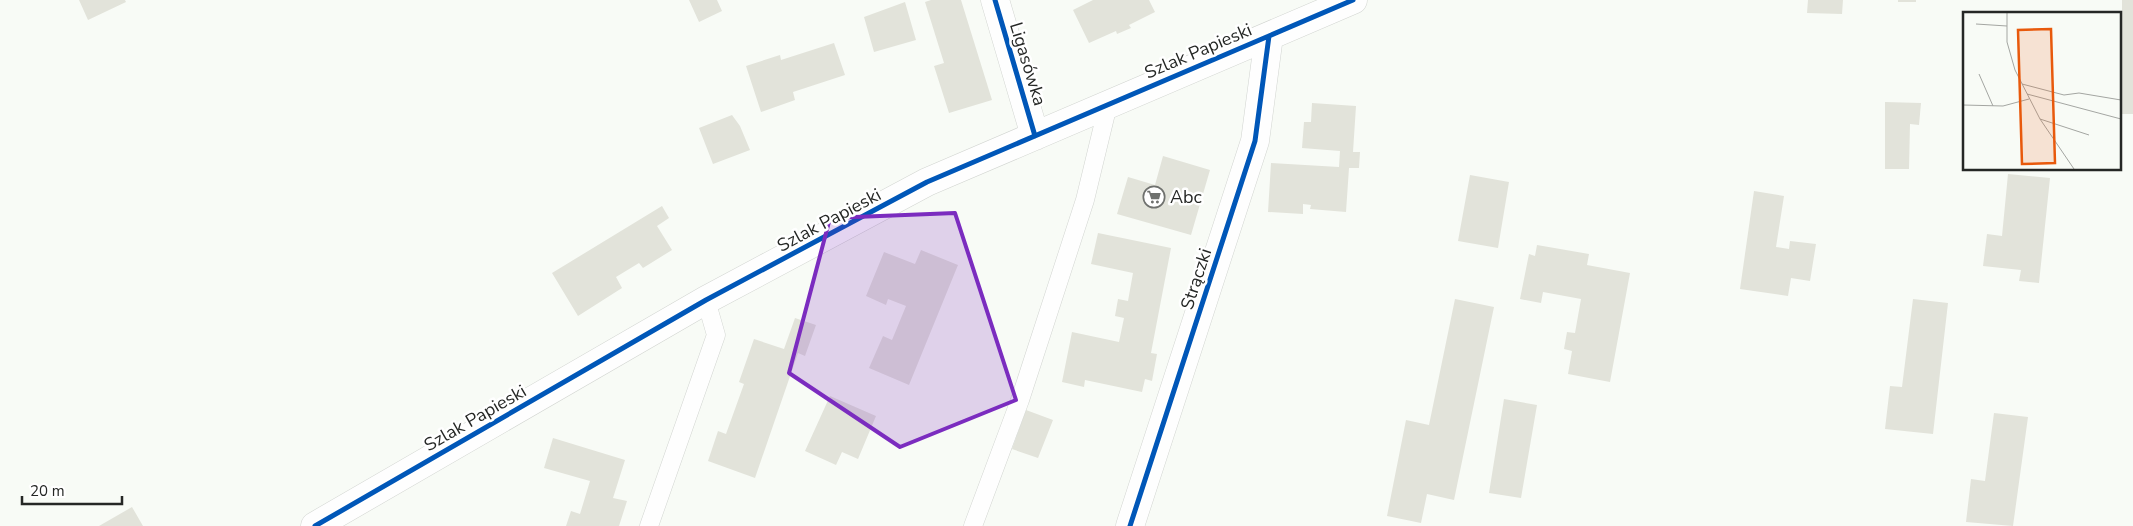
<svg xmlns="http://www.w3.org/2000/svg" width="2133" height="526" viewBox="0 0 2133 526" font-family="'Nunito Sans',sans-serif">
<style>
.building{fill:#e2e3da}
.lines{fill:none;stroke-linecap:round;stroke-linejoin:round}
.service-casing{stroke:#d2d5d1;stroke-width:19}
.minor-casing{stroke:#d2d5d1;stroke-width:29}
.service{stroke:#fefefe;stroke-width:18}
.minor{stroke:#fefefe;stroke-width:28}
.cycleway-casing{stroke:#fff;stroke-width:8}
.cycleway{stroke:#0057b8;stroke-width:5}
.marked{fill:#7b2cbf;fill-opacity:0.2;stroke:#7b2cbf;stroke-width:4;stroke-linejoin:round}
.labels{text-anchor:middle;dominant-baseline:central;stroke-width:5;stroke-linejoin:round;paint-order:stroke}
.street-label{font-size:18px;fill:#252725;stroke:#fff}
.poi-label{font-size:18px;fill:#252725;stroke:#fff;text-anchor:start}
.inset-road{fill:none;stroke:#a4a6a2;stroke-width:1}
.view{fill:#e8590c;fill-opacity:0.15;stroke:#e8590c;stroke-width:2.5}
.inset-edge{fill:none;stroke:#252725;stroke-width:2.5}
</style>
<rect width="100%" height="100%" fill="#f8fbf6"/>
<path class="building" d="M79,0H125L126,2L88,20Z
M689,0H717L722,11L699,22Z
M931,0H961L992,100L949,113L934,66L944,63L925,2Z
M1093,0H1149L1155,12L1129,25L1131,28L1117,34L1116,31L1089,43L1073,10Z
M1808,0H1843L1842,14L1807,13Z
M1898,0H1916V2H1898Z
M2122,0H2133V114H2119L2121,39H2119V20H2122Z
M905,2L916,40L874,52L864,17Z
M834,43L845,75L793,92L795,100L761,112L746,66L780,55L781,60Z
M1885,102L1921,103L1919,125L1910,124L1909,169H1885Z
M1312,103L1356,106L1353,152H1360L1359,168H1349L1346,212L1310,209L1311,205L1303,204V214L1268,212L1271,163L1339,167L1340,151L1302,148L1304,122H1311Z
M732,115L740,126L750,150L713,164L699,128Z
M1163,156L1210,170L1191,235L1117,214L1128,177L1155,185Z
M2008,174L2050,178L2039,283L2019,281L2021,270L1983,266L1987,234L2002,236Z
M1470,175L1509,182L1498,248L1458,241Z
M1754,191L1784,196L1776,247L1789,249L1790,241L1816,244L1810,281L1791,278L1788,296L1740,289Z
M662,206L669,218L657,226L672,250L643,268L639,263L616,277L622,288L578,316L552,273Z
M1098,233L1171,248L1151,353L1157,354L1152,381L1145,379L1142,392L1085,380L1084,387L1062,382L1072,332L1119,342L1124,318L1115,316L1118,299L1128,301L1133,273L1091,264Z
M1537,245L1589,254L1587,265L1630,273L1610,382L1568,374L1572,351L1564,349L1567,332L1575,333L1581,299L1543,292L1541,303L1520,299L1529,254L1535,256Z
M921,250L958,265L909,385L869,368L883,336L892,340L906,306L888,299L886,305L866,296L884,252L915,264Z
M1455,299L1494,307L1454,500L1427,494L1421,523L1387,516L1406,420L1429,425Z
M1913,299L1948,303L1933,434L1885,429L1890,386L1902,387Z
M795,318L816,325L805,356L798,353L755,478L708,461L718,431L726,434L744,384L739,382L754,339L784,349Z
M830,396L876,416L858,459L842,452L836,465L805,451Z
M1504,399L1537,405L1521,498L1489,493Z
M1026,410L1053,420L1038,458L1012,449Z
M1994,413L2028,417L2013,526L1966,522L1971,479L1985,481Z
M553,438L625,460L613,498L627,501L619,526H566L571,511L580,514L590,481L544,468Z
M132,507L143,526H99Z"/>
<g class="lines">
<g class="service-casing">
<path id="service" d="M649,526L716,335L706,300
M973,526L1020,400L1085,200L1108,105"/>
</g>
<g class="minor-casing">
<path id="minor" d="M995,0L1035,136
M315,526L706,300L927,182L1353,0
M1130,526L1255,141L1269,36"/>
</g>
<use href="#service" class="service"/>
<use href="#minor" class="minor"/>
<g class="cycleway-casing">
<path id="cycleway" d="M995,0L1035,136
M315,526L706,300L927,182L1353,0
M1130,526L1255,141L1269,36"/>
</g>
<use href="#cycleway" class="cycleway"/>
</g>
<path class="marked" d="M955,213L1016,400L900,447L789,373L830,218Z"/>
<defs>
<g id="supermarket-ring" transform="scale(1.125)"><circle r="9.5" fill="#fff" stroke="#6f716e" stroke-width="1.5"/><path d="M-6-5.5h2.5l.6 2H6L4.5 2H-2.5L-4.4-4H-6ZM-1.5 3.2a1.3 1.3 0 1 0 .1 0ZM3 3.2a1.3 1.3 0 1 0 .1 0Z" fill="#6f716e"/></g>
</defs>
<g fill-rule="evenodd">
<use href="#supermarket-ring" x="1154" y="197"/>
</g>
<g class="labels">
<g class="street-label">
<text transform="translate(1198 51) rotate(-23)">Szlak Papieski</text>
<text transform="translate(1028 64) rotate(73)">Ligasówka</text>
<text transform="translate(829 220) rotate(-28)">Szlak Papieski</text>
<text transform="translate(1196 279) rotate(-72)">Strączki</text>
<text transform="translate(475 418) rotate(-30)">Szlak Papieski</text>
</g>
<g class="poi-label">
<text x="1170" y="197">Abc</text>
</g>
</g>
<g transform="translate(1963 12)">
<rect width="158" height="158" fill="#f8fbf6"/>
<path class="inset-road" d="M44,0V30L52,58L77,107L111,157M13,12L44,14M16,62L30,94M59,72L101,83L116,81L158,88M64,82L158,107M0,93L40,94L66,87M77,107L126,123"/>
<path class="view" d="M88,17L92,151L59,152L55,18Z"/>
<rect width="158" height="158" class="inset-edge"/>
</g>
<path d="M22 496v8h100v-8" fill="none" stroke="#252725" stroke-width="2.5"/>
<text x="30" y="496" font-size="15" fill="#252725" stroke="#ffffff" stroke-width="4" paint-order="stroke">20 m</text>
</svg>
